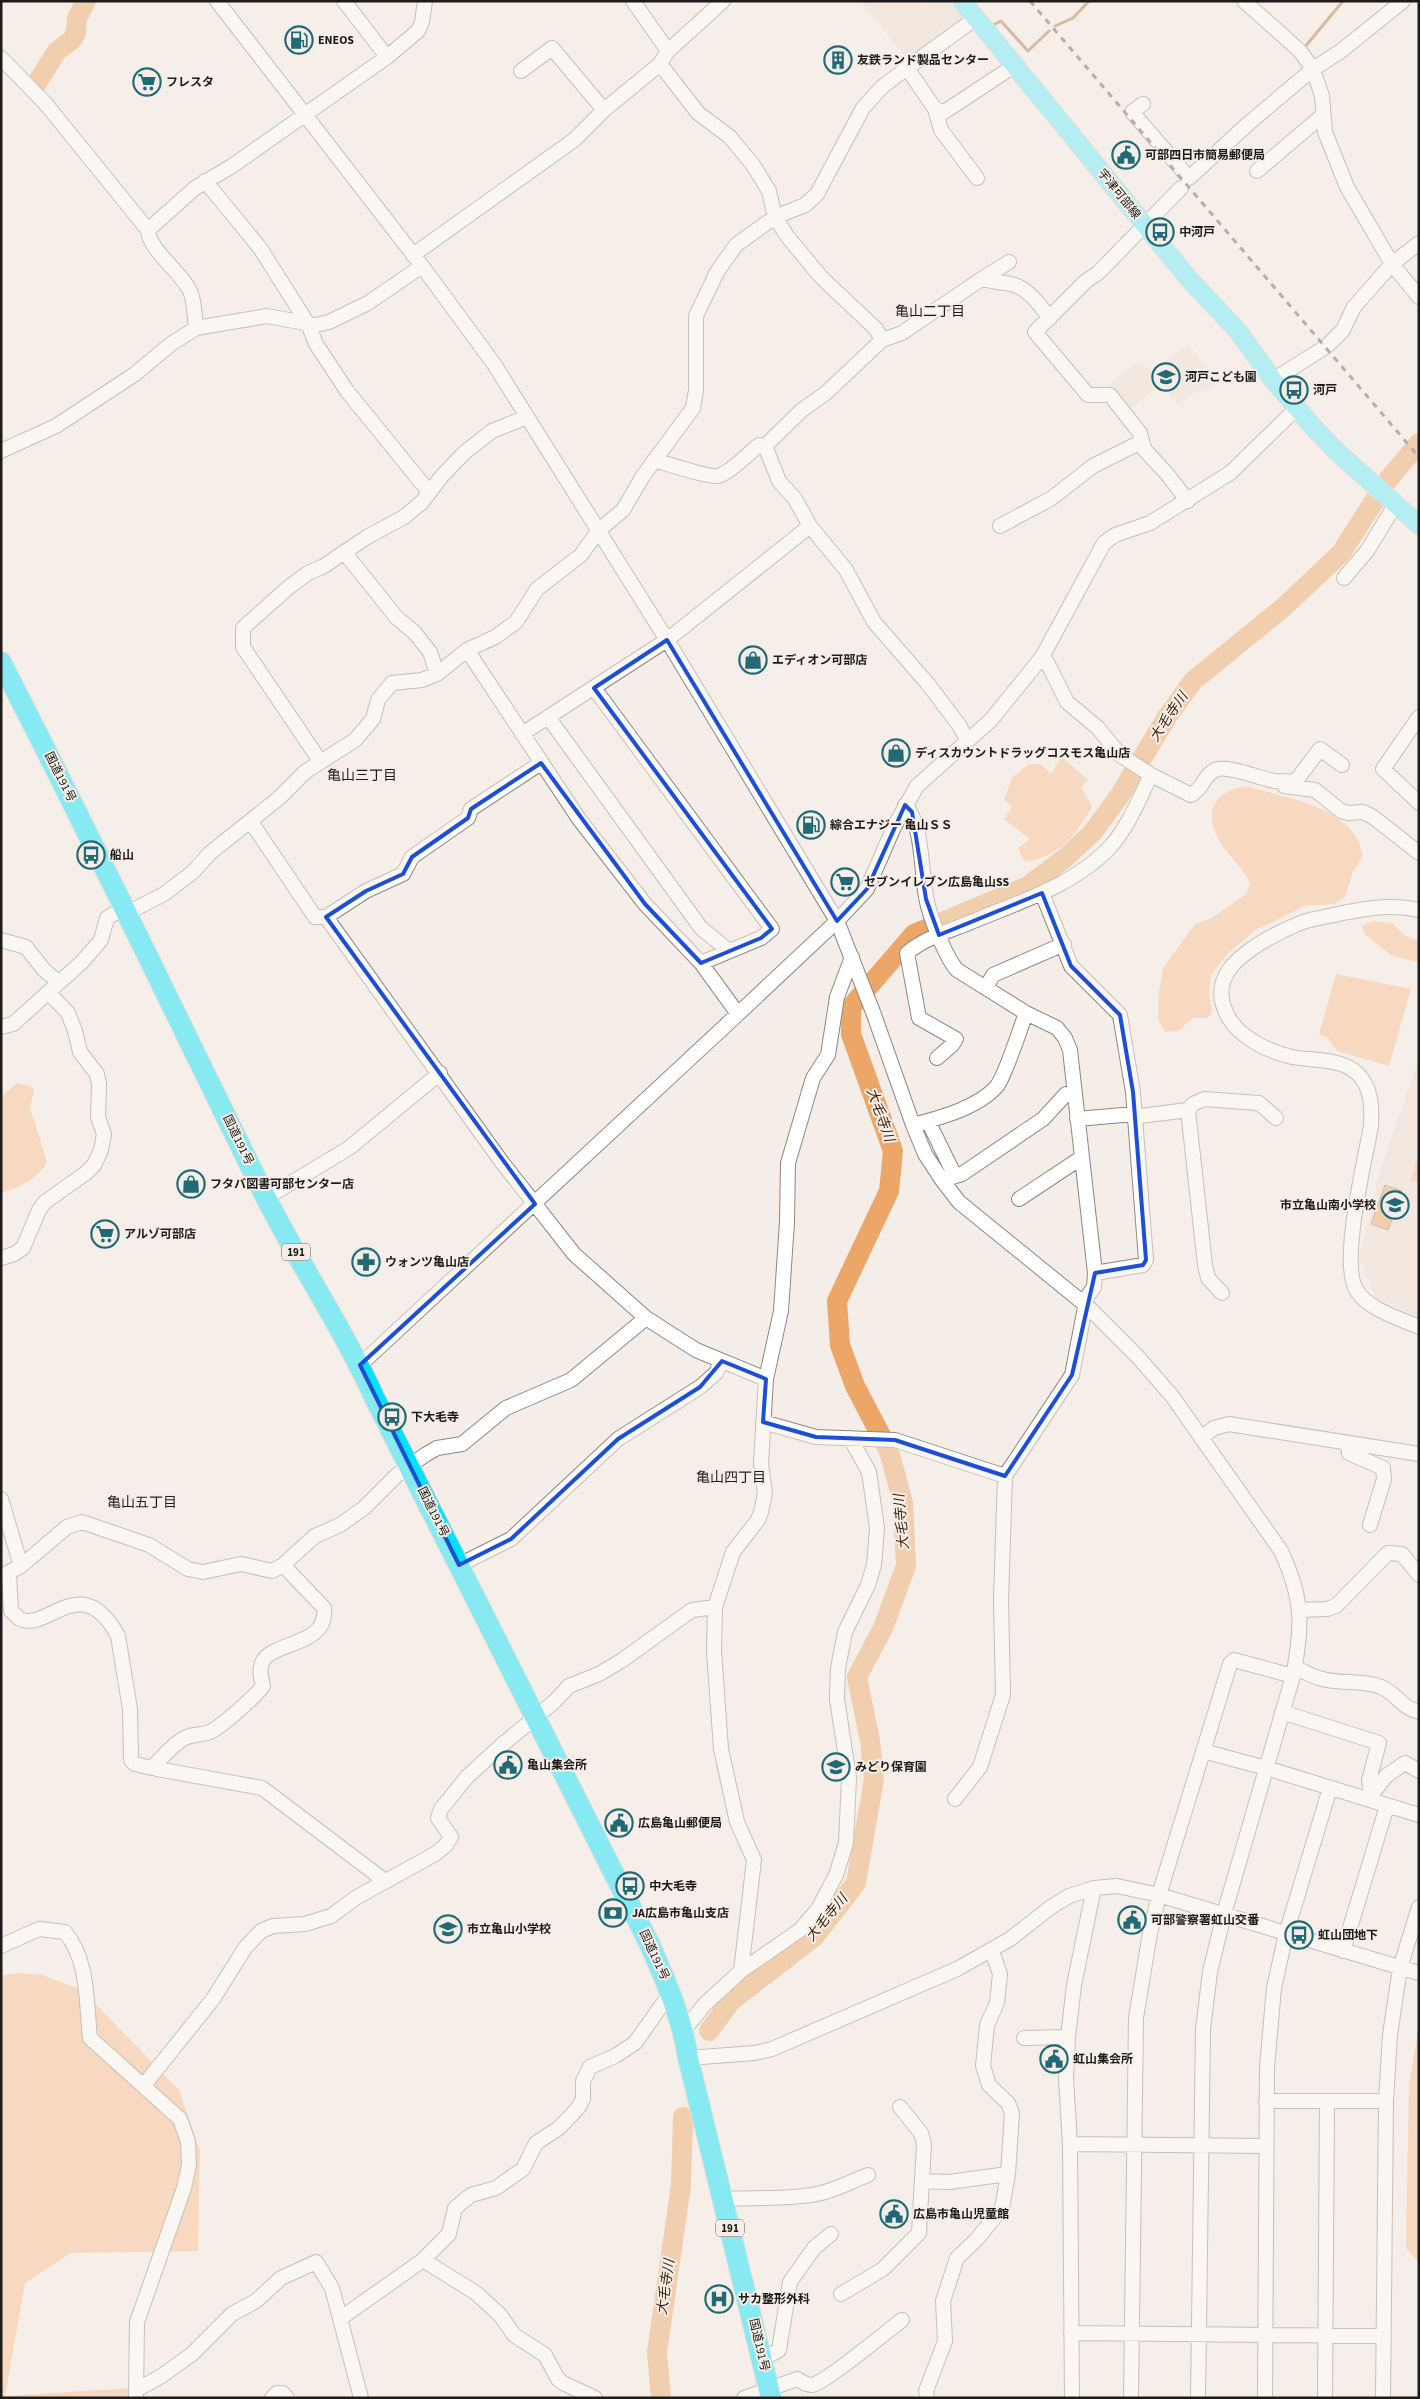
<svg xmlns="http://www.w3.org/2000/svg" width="1420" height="2399" viewBox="0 0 1420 2399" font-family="'Source Sans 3','Noto Sans JP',sans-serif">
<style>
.built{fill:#ede0d5}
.green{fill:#f6bf91}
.water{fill:#eca668;stroke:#ae7c50}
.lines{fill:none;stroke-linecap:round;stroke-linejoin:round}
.stream{stroke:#ae7c50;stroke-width:3}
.river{stroke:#eca668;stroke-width:20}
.minor-casing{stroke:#8d8782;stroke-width:16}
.major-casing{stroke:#cdcdcc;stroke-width:20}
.highway-casing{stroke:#cdcdcc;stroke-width:22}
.minor{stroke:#fff;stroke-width:14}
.major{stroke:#67eefe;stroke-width:18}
.highway{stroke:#01e2fd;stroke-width:20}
.rail{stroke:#676360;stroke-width:3;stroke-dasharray:6 6;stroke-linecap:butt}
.marked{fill:none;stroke:#1d4ed8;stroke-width:4;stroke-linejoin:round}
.labels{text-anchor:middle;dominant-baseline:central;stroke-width:4;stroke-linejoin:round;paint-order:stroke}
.shield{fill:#f5eee8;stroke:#5e5a57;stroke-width:1}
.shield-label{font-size:11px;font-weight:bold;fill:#1d1b19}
.poi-label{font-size:12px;font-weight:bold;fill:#1d1b19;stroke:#f5eee8;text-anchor:start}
.street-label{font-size:12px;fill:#1d1b19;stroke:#f5eee8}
.neighbourhood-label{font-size:14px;fill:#1d1b19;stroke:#f5eee8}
.water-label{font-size:14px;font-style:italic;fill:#41250a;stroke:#f5eee8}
</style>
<rect width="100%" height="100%" fill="#f5eee8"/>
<path class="built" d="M859,1H918L923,6L929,1H949L964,21L907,60L882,27Z
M1188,344L1218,382L1204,392L1201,389L1178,405L1161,384L1128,410L1108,385L1139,361L1153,372Z
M1419,1057V1318L1376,1298L1359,1259L1378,1178Z"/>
<path class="green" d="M1062,757L1088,780L1081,787L1092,807C1075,836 1060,856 1025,862L1018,848L1030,839L1004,819L1012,807L1004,800L1012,777L1030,764H1040L1051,773Z
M1246,786C1286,798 1356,807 1363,856L1353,872L1345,897L1334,904L1305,906L1256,930L1227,954L1211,975L1209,993L1212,1012L1208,1018H1193L1178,1031L1165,1032L1158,1020L1159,991L1163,968L1195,924L1212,918L1246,894L1250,883C1243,867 1229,857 1220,842C1203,812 1213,792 1246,786Z
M1373,921L1392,923L1407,937L1419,940V962L1392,956L1365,934L1362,926Z
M1336,974L1411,989L1389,1066L1337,1051L1327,1037L1319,1034Z
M17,1083L33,1087L34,1091L30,1108L47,1162C42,1175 14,1192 1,1192V1097Z
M1419,1155V1183L1410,1180Z
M17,1973L42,1975L82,1990L179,2090L200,2151L198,2251L71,2253L25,2283L5,2396L132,2388L133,2398H1V1976Z
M1418,2032H1419V2262L1406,2248L1409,2084Z"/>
<path class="water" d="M1385,1185L1402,1191L1388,1230L1371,1224Z"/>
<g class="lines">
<path class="stream" d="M993,25L1001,21L1028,51L1049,31
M1055,26L1073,18L1089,1
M1304,48L1343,1"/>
<path class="river" d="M35,86L57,51L72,40L76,33L77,18L86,1
M709,2031L731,2001L814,1937L856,1883L874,1779L870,1741L857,1677L883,1628L906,1566L903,1503L889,1451L855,1386L840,1345L837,1301L889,1191L893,1151L851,1034V1007L914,934L1028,886L1065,858L1093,832L1120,795L1167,717L1193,681L1285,606L1341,553L1387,481L1419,443
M661,2398L657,2352L681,2185L683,2117"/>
<g class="minor-casing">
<path id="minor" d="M217,1L422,266L494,364L667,640L837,921L873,1012L913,1125L925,1154L942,1180L959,1202L1087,1306L1137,1356L1172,1396L1281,1551C1303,1598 1303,1626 1293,1676L1224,1914L1210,1972L1203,2029L1198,2398
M344,1L387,57
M633,1L668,51
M1244,1L1300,51L1313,69L1322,96L1325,132L1347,187L1392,264L1419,297
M1,58L45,103L148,230
M660,64L698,113L730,137L753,165L769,191L775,217L787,236L821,277L876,329L882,340
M907,68L976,18
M521,71L552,48L604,110
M1143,104L1132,112L1189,178L1249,123L1313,69L1341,51L1403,1
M935,109L941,130L977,178
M1257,171L1323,115
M205,181L260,248L308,324L316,344L347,391L429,492
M1181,188L1098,273L1086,281L1035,332L1088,395H1110L1140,433L1144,449L1167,474L1188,501
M413,255L574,140L604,110L660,64L668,51L723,1
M983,278L1009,262
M196,328C194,314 195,300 189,289C180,272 148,248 148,230L195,188L232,166L387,57L418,31L422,22L425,1
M1273,380L1327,346L1343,330L1354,307L1392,264L1419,243
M765,446L779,481L795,499L810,526L846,570L874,622L928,684L959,725L967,740
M1,451L56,426L135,374L171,344L196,328L267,316L316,325L329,322L368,303L422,266
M654,460C665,463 710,478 718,476C730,473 749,453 759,445L765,446L802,410L826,393L882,340L902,333L983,278C993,284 1004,281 1014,285C1030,290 1040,306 1050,318
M1000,526L1052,498L1093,466L1141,442
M344,552L397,618L414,632L430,652L437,674
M1344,578L1367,551L1395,505
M467,650L579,819L645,904L701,963L738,1014
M1042,657L1047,662L1067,702L1098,728L1120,755L1151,775L1191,795C1202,790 1204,775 1215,770C1226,764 1261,779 1275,781C1282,781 1288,781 1295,782L1320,749L1342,765
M594,688L772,929L761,938L701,963
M548,717L701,928L729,951
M1419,717L1383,769L1419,803
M522,734L667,640L810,526
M320,761L243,647V628L289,587L308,573L324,566L367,537L404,517L422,502L442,476L464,453L492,431L527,417
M1284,786L1315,790L1341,811L1348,813L1363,812L1373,817L1419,853
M905,805C923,824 921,870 926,897C929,915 945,956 957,970L1026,1013L1057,1028L1065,1038L1070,1050L1095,1273L1094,1287L1087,1297L1072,1375L1005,1476L1001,1600L1003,1695L980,1767L955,1799
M251,822L315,917H326L366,891L403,874L412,857L468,818L471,809L541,763
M1042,893L1071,966L1120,1015L1133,1092L1146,1260L1143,1265L1095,1273
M1419,910C1383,902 1349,912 1314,919C1298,922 1283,931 1269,938C1239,955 1206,979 1229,1018C1240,1038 1270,1052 1292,1057C1312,1061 1341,1058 1357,1073C1372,1087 1372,1108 1371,1126C1365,1160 1339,1265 1357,1291C1369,1310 1399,1318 1419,1327
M127,913L164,894L193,872L210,853L279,798L305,772L355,740L373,719L378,700L392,683L422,680L437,674L467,650L495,637L516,622L537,589L581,555L598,531L623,510L643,476L693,408L696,390V316L717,272L736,245L775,217L805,205L817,194L863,108L882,87L907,68L935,109L944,112L1014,66
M326,917L501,1161L574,1254L646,1318L696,1350L766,1379
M1,940L26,947L44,970L58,982
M986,988L993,975L1064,944
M1,1027L13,1024L82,962L101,940L107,918L124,908
M937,1058L952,1045L956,1039L919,1018L907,953C926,937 953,930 976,920C1022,901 1077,884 1112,845C1129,825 1140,797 1151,775
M1077,1119L1134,1114L1140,1116L1188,1110
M928,1121L955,1176
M913,1125C939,1118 978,1108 997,1086C1006,1074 1020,1029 1026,1013
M942,1180L962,1174L1043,1119L1066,1094L1074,1092
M266,1198L349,1148L440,1073
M1019,1199L1081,1158
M1,1258L14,1254L23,1248L39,1210L45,1202L86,1173L94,1165L101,1150L104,1134L98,1117L99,1084L97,1074L80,1052L75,1031L68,1013L48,992
M1222,1293L1208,1278L1205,1265L1188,1110L1193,1104L1204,1099L1259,1103L1276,1118
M360,1365L738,1014L837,921L867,889L894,827L917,786L991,720L1042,657L1104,543L1115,535L1150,523L1230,473L1298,407
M763,1422L816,1437L895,1440L1005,1476
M1201,1438L1214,1428L1229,1424L1419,1454
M1348,1443L1349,1453L1383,1468L1384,1479L1370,1525
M1,1499L21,1566
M459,1565L511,1539L618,1439L700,1387L716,1373L722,1361
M9,1574L11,1611C14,1613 17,1617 20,1619C47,1633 81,1568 118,1636L130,1709L131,1760L135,1764L152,1768C161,1758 175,1742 187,1737C194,1734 203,1735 210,1732C222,1726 255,1697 263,1686C261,1678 259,1671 262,1663C270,1641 329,1647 324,1608L283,1565
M1,1576L21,1566L67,1527L82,1522L149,1545L188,1569L203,1572L241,1564L272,1571L283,1565L315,1536L340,1525L364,1508L397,1475L425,1455L437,1448L462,1444L506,1408L571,1380L646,1318
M1300,1610L1327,1609L1336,1606L1388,1553L1402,1554L1419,1575
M1295,1668C1304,1671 1311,1676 1319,1678C1338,1685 1361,1679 1381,1687C1397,1694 1402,1708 1419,1712
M1282,1712L1379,1743L1369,1780L1371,1794
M1203,1751L1266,1768L1419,1815
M157,1769L262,1788L385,1881
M1369,1798L1386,1776L1405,1763L1419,1771
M1,1946L39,1929L65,1932C89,1961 86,2002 90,2038L180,2119L188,2142L189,2165L184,2188L137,2322L136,2398
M1343,1951L1387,1806
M741,1971L800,1930L818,1909L836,1875L846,1843L849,1778L837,1699L838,1668L845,1632L868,1585L874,1565L877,1528L869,1472L850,1438
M684,2030L705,2004L741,1971L754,1860L737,1822L721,1749L714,1651L715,1607L733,1552L758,1520L761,1512L765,1493L761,1464L766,1379L781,1311L787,1222L788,1163L813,1078L828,1055L837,997L852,957
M1024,2038L1068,2037
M688,2058L755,2053L772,2049L957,1969L1010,1939L1051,1907L1069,1896L1094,1888L1117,1886L1159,1895L1419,1973
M144,2085L213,1999L245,1948L261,1931L273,1926L305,1924L331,1916L357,1897L435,1854L445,1846L451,1837L438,1818L441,1809L467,1777L503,1744L554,1702L569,1686L599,1674L621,1661L692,1610L715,1607
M1266,2101H1386
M1070,2144L1266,2146
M922,2181L949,2182L1008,2174
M723,2199C754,2197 786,2200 817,2194C834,2191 852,2181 868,2175
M423,2260L476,2293L500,2315L514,2335L545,2355L558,2379L563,2383L595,2398
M841,2294L883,2269L919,2233L924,2144L921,2133L900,2107
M341,2318L423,2260L449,2234L455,2208L471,2195L496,2188L523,2169L536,2143L559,2128L578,2108L583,2099V2081L590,2067L615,2056L635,2043L671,1992
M1071,2333L1382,2336
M763,2359L779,2350L790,2282L814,2248L831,2234
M136,2390L160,2377L192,2354L232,2314L256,2301L281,2278L316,2262L332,2288L361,2398
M272,2398L277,2393H283L287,2398
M744,2398L797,2379C802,2382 806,2385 812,2385C825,2383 887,2331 902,2320
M927,2398L926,2391L945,2341L943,2301L957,2258L977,2239L1002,2208L1008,2174L1012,2113L1008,2103L989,2085L983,2066L987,2025L997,2003L1000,1974L992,1951
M1072,2398L1070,2144L1066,2079L1068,2037L1074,1985L1094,1888
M1131,2398L1136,2018L1150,1933L1159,1895L1230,1664L1234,1660L1293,1676
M1265,2398L1267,2067L1274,1988L1286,1934L1330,1788
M1325,2398L1327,2102
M1383,2398L1386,2101L1390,2035L1400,1968L1419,1907"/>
</g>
<g class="major-casing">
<path id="major" d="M962,1L1189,279L1237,330L1273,380L1315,429L1334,449L1419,525"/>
</g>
<g class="highway-casing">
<path id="highway" d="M1,662C92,838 177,1018 265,1196C300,1265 344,1330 376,1401L650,1945C666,1982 682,2017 688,2058L771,2398"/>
</g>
<use href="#minor" class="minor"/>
<use href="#major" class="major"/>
<use href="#highway" class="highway"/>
<path class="rail" d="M1030,1L1419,457"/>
</g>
<path d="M0 0H1420V2399H0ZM667,640L837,921L867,889L905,805L912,812L926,899L939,935L1042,893L1071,966L1120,1015L1133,1092L1146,1260L1143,1265L1095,1273L1072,1375L1005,1476L895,1440L816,1437L763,1422L766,1379L722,1361L700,1387L618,1439L511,1539L459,1565L360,1365L535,1204L326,917L366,891L403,874L412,857L468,818L471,809L541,763L645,904L701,963L761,938L772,929L594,688Z" fill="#f5eee8" fill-opacity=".55" fill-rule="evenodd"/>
<path class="marked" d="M667,640L837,921L867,889L905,805L912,812L926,899L939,935L1042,893L1071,966L1120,1015L1133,1092L1146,1260L1143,1265L1095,1273L1072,1375L1005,1476L895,1440L816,1437L763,1422L766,1379L722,1361L700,1387L618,1439L511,1539L459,1565L360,1365L535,1204L326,917L366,891L403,874L412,857L468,818L471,809L541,763L645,904L701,963L761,938L772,929L594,688Z"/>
<defs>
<g id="fuel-ring" transform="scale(1.4375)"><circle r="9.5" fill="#f5eee8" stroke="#216a75" stroke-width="1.5"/><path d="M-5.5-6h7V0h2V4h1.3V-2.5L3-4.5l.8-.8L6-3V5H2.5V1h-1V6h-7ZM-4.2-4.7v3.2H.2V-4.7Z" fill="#216a75"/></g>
<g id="building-ring" transform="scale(1.4375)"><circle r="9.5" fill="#f5eee8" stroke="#216a75" stroke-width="1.5"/><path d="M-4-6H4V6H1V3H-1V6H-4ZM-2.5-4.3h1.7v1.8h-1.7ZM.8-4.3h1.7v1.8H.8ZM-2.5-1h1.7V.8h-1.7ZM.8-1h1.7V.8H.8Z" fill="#216a75"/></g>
<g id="supermarket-ring" transform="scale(1.4375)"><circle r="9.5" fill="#f5eee8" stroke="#216a75" stroke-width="1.5"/><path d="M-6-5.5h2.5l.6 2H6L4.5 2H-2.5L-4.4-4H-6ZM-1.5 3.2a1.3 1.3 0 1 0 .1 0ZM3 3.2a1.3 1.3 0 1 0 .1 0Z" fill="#216a75"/></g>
<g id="civic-ring" transform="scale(1.4375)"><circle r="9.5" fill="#f5eee8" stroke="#216a75" stroke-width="1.5"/><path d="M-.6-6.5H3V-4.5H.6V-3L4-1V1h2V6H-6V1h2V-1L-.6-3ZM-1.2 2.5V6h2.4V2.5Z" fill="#216a75"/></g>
<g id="bus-ring" transform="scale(1.4375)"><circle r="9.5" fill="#f5eee8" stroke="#216a75" stroke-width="1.5"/><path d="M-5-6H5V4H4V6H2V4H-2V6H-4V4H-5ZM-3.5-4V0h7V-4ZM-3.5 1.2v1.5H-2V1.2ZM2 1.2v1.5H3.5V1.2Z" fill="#216a75"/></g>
<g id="school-ring" transform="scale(1.4375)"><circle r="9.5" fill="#f5eee8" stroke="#216a75" stroke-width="1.5"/><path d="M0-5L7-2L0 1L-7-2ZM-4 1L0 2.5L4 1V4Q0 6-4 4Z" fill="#216a75"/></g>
<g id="shop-ring" transform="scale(1.4375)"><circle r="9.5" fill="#f5eee8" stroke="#216a75" stroke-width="1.5"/><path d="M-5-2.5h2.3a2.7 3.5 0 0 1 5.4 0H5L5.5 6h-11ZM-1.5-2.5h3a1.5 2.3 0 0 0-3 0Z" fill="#216a75"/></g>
<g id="pharmacy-ring" transform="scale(1.4375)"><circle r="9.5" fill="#f5eee8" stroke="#216a75" stroke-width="1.5"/><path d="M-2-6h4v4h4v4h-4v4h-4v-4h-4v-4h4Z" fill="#216a75"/></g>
<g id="bank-ring" transform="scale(1.4375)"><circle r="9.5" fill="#f5eee8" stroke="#216a75" stroke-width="1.5"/><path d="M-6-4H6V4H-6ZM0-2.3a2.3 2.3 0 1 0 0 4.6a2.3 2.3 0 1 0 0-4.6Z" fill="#216a75"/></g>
<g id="hospital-ring" transform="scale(1.4375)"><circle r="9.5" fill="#f5eee8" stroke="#216a75" stroke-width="1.5"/><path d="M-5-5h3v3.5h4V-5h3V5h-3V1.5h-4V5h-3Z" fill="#216a75"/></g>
</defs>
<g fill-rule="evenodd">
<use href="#fuel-ring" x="299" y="40"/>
<use href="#building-ring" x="838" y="60"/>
<use href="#supermarket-ring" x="147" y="82"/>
<use href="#civic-ring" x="1126" y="155"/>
<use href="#bus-ring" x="1160" y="232"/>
<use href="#school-ring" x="1166" y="377"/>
<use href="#bus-ring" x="1294" y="390"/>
<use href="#shop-ring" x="753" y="660"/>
<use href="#shop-ring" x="896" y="753"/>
<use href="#fuel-ring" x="811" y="825"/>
<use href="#bus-ring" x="91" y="855"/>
<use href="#supermarket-ring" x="845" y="882"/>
<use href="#shop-ring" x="191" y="1184"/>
<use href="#school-ring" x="1395" y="1205"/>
<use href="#supermarket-ring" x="105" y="1234"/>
<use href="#pharmacy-ring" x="366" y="1262"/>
<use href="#bus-ring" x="392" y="1417"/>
<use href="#civic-ring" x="508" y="1765"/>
<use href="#school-ring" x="836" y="1767"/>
<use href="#civic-ring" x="619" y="1823"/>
<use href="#bus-ring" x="630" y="1886"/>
<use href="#bank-ring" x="613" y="1913"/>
<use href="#civic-ring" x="1132" y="1920"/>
<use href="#school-ring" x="448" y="1929"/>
<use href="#bus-ring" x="1299" y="1935"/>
<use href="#civic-ring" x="1054" y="2059"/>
<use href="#civic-ring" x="894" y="2214"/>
<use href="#hospital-ring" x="719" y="2299"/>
</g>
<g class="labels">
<g class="shield">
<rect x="282" y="1243.5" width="28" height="17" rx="4"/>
<rect x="716" y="2219.5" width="28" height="17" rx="4"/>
</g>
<g class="shield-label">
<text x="296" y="1252">191</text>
<text x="730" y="2228">191</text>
</g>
<g class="poi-label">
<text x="318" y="40">ENEOS</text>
<text x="857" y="60">友鉄ランド製品センター</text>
<text x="166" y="82">フレスタ</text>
<text x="1145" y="155">可部四日市簡易郵便局</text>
<text x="1179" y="232">中河戸</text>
<text x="1185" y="377">河戸こども園</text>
<text x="1313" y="390">河戸</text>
<text x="772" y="660">エディオン可部店</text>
<text x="915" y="753">ディスカウントドラッグコスモス亀山店</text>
<text x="830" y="825">綜合エナジー 亀山ＳＳ</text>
<text x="110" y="855">船山</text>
<text x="864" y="882">セブンイレブン広島亀山SS</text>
<text x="210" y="1184">フタバ図書可部センター店</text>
<text x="1376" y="1205" text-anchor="end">市立亀山南小学校</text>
<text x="124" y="1234">アルゾ可部店</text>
<text x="385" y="1262">ウォンツ亀山店</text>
<text x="411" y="1417">下大毛寺</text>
<text x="527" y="1765">亀山集会所</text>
<text x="855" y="1767">みどり保育園</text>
<text x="638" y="1823">広島亀山郵便局</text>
<text x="649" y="1886">中大毛寺</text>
<text x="632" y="1913">JA広島市亀山支店</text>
<text x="1151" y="1920">可部警察署虹山交番</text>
<text x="467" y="1929">市立亀山小学校</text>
<text x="1318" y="1935">虹山団地下</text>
<text x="1073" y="2059">虹山集会所</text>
<text x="913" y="2214">広島市亀山児童館</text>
<text x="738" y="2299">サカ整形外科</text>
</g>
<g class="street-label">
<text transform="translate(1119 194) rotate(51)">宇津可部線</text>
<text transform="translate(60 777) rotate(63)">国道191号</text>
<text transform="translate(238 1140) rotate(64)">国道191号</text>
<text transform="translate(433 1512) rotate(63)">国道191号</text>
<text transform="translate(654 1955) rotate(65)">国道191号</text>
<text transform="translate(759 2345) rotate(77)">国道191号</text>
</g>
<g class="neighbourhood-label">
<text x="930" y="312">亀山二丁目</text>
<text x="362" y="776">亀山三丁目</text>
<text x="731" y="1478">亀山四丁目</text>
<text x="142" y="1503">亀山五丁目</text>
</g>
<g class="water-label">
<text transform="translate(1169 717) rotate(-56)">大毛寺川</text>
<text transform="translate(880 1115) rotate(70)">大毛寺川</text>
<text transform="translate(902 1522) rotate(-95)">大毛寺川</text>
<text transform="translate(827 1918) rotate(-50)">大毛寺川</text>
<text transform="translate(666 2287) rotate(-82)">大毛寺川</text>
</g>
</g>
<rect width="1420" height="2399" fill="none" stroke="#1d1b19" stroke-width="5"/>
</svg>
